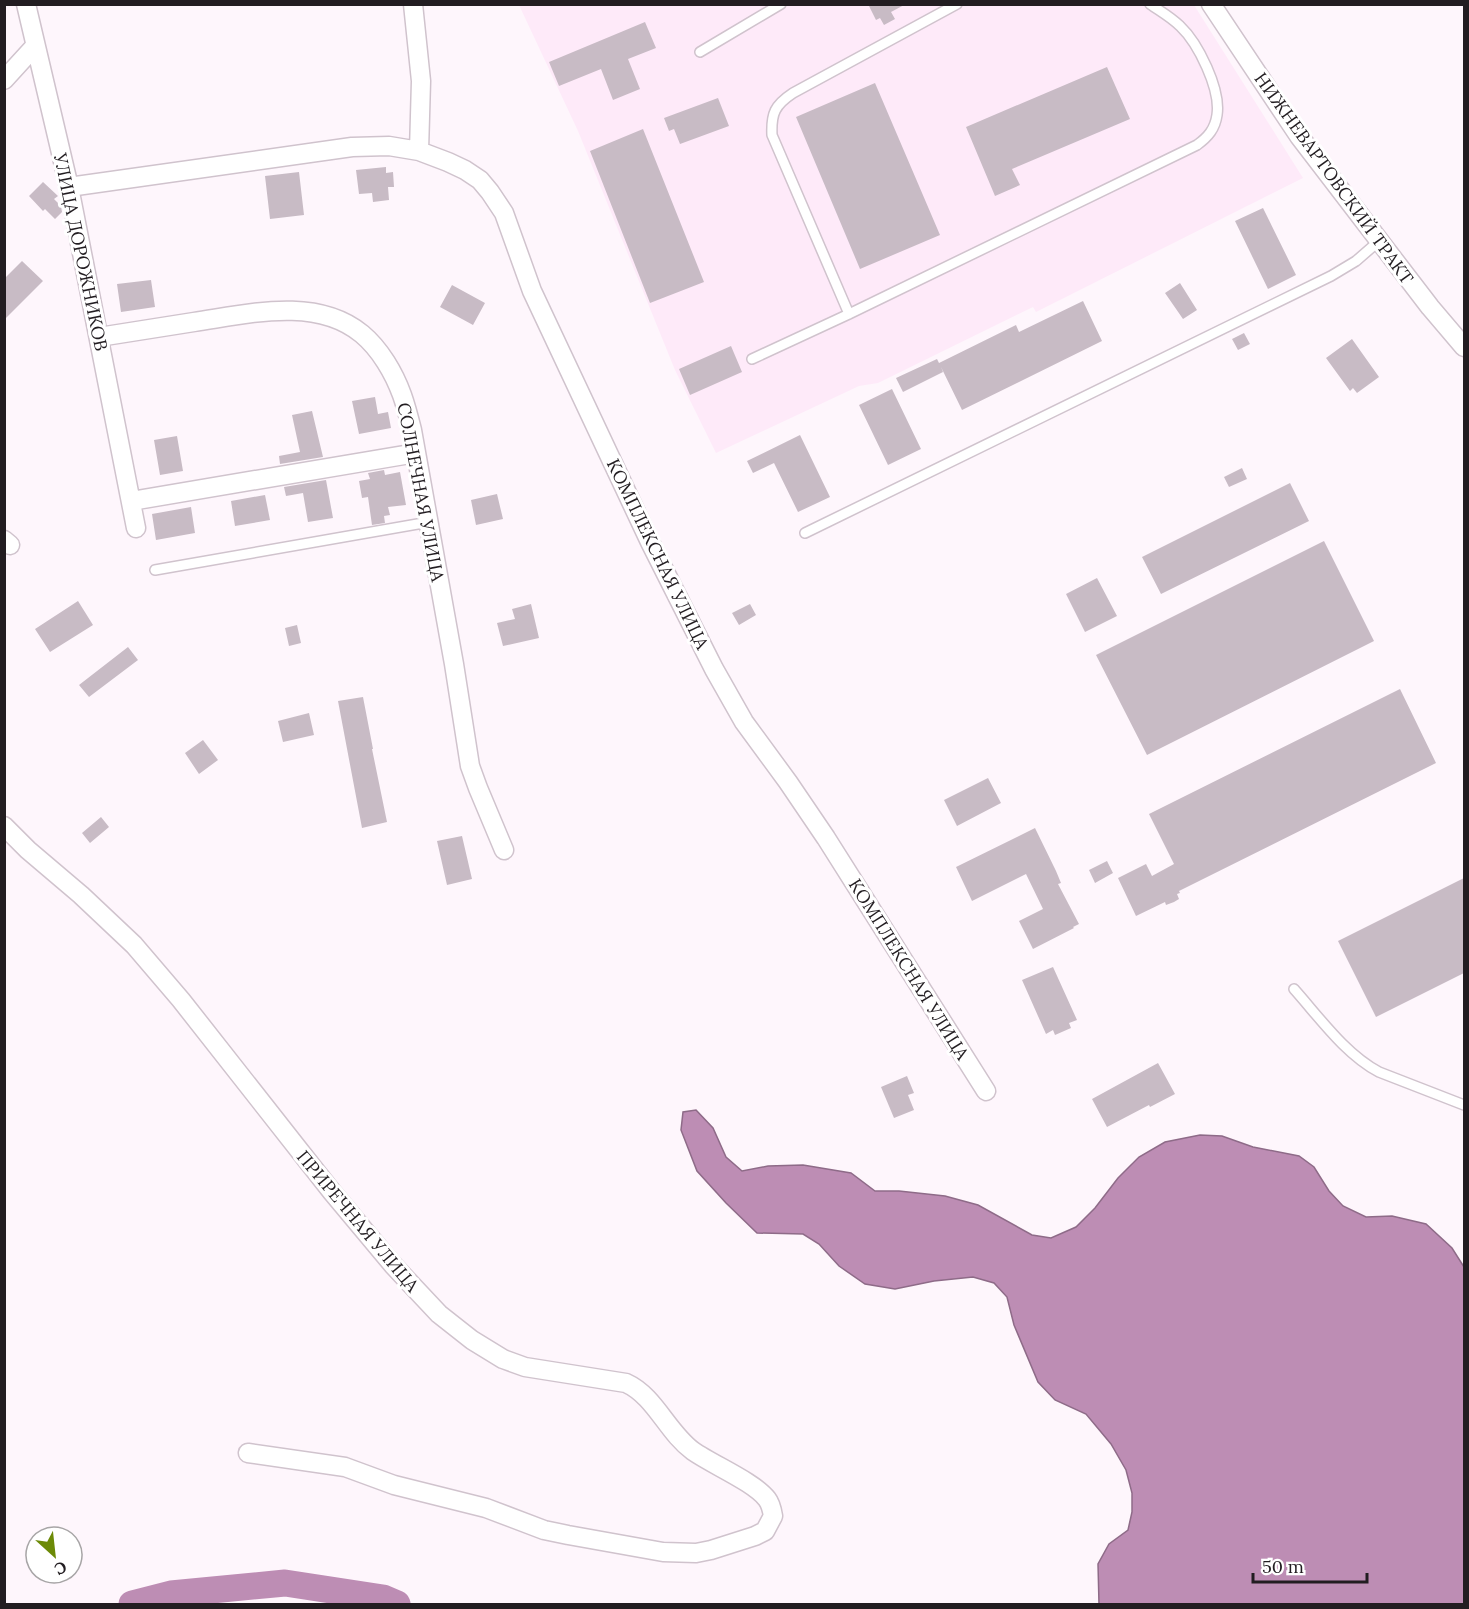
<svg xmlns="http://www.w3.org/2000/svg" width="1469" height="1609" viewBox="0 0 1469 1609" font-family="Lora,serif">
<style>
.built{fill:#feeaf9}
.water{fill:#bd8db4;stroke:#8e6b88;stroke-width:1.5}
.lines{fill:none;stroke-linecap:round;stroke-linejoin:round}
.river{stroke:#bd8db4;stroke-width:27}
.building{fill:#c8bbc5}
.service-casing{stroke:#d0c3cd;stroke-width:12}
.minor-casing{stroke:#d0c3cd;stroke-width:21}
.service{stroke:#fff;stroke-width:9}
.minor{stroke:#fff;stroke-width:18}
.labels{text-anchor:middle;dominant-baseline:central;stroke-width:6;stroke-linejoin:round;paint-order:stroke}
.street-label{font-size:18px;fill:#221d21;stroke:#fff}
</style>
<rect width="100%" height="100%" fill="#fef6fc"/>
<path class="built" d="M519,5H1194L1303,178L1036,312L1033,307L878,383L859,386L716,453L675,370L578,131Z"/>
<path class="water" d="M696,1110L713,1128L726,1157L742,1171L768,1166L803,1165L851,1173L875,1191H899L945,1196L978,1205L1032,1235L1051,1238L1076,1227L1095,1208L1118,1178L1139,1157L1165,1142L1200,1135L1222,1136L1253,1147L1299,1156L1314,1167L1329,1191L1343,1206L1366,1217L1392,1216L1426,1224L1452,1248L1464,1267V1604H1099L1098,1564L1109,1544L1128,1530L1132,1512V1493L1126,1470L1111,1444L1086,1414L1055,1400L1038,1382L1014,1325L1007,1297L994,1283L973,1277L934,1281L895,1289L865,1284L839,1266L819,1244L803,1234L757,1233L726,1203L697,1171L681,1130L683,1112Z"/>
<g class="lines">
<path class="river" d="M132,1604L171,1594L285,1583L383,1598L397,1604"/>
</g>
<path class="building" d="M868,4H906L891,12L895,19L884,25L880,18L876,20Z
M645,22L656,48L628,59L640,89L613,100L601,69L559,86L549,62Z
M1107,67L1130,119L1012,169L1020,185L995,196L966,127Z
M875,83L940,235L860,269L796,117Z
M718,98L729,126L680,144L674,129L669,131L664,118Z
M643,129L704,282L650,303L590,151Z
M386,167V173L393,172L394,187H388L389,200L373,202L372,193L359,194L356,170Z
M299,172L304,215L270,219L265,176Z
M43,182L58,196L54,199L61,206L62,212L55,219L45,209L43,211L29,196Z
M1263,208L1296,275L1268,289L1235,221Z
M22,261L43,281L4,320V279Z
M151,280L155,307L121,312L117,284Z
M1180,283L1197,310L1183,319L1165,293Z
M452,285L485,303L473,325L440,307Z
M1083,301L1102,341L962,410L941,367L943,372L903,392L896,378L937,359L939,363L1016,325L1019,332Z
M1244,333L1250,344L1238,350L1232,339Z
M1352,339L1379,377L1357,393L1353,388L1350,391L1326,358Z
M731,346L742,372L690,395L679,369Z
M892,389L921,449L888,465L859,405Z
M375,397L378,414L388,412L391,428L359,434L352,401Z
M312,411L323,457L280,464L279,456L300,452L292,415Z
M800,435L830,497L798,512L774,463L753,473L747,461Z
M177,436L183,471L160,475L154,440Z
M1242,468L1247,479L1229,487L1224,477Z
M384,470L385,475L400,472L406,505L388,507L390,515L384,516L385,523L372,525L368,497L362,498L359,481L370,479L368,473Z
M326,480L333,518L308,522L303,493L286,496L284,487Z
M1290,483L1309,521L1161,594L1142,557Z
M497,494L503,519L476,525L471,500Z
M265,495L270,520L235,526L231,501Z
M191,507L195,533L156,540L152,514Z
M1324,541L1374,641L1147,755L1096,655Z
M1097,578L1117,616L1085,632L1066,594Z
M78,601L93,625L50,652L35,629Z
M531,604L539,638L503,646L497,623L515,619L512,609Z
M750,604L756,615L739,625L732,613Z
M297,625L301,643L289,646L285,628Z
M128,647L138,660L89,697L79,685Z
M1400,689L1436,763L1179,891L1180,893L1177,894L1179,899L1174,902L1166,905L1165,902L1136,916L1118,878L1146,864L1152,876L1174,864L1149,814Z
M363,697L373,749H372L387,822L362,828L338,701Z
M309,713L314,735L283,742L278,721Z
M203,740L218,760L199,774L185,753Z
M988,778L1001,803L957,826L944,800Z
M101,817L109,827L90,843L82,833Z
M1035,828L1056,871L1061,883L1058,884L1079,924L1073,927L1074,928L1033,949L1019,921L1043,909L1026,874L972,901L956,867Z
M462,836L472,879L447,885L437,841Z
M1107,861L1113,873L1095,883L1089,870Z
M1464,878V973L1376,1017L1338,941Z
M1053,967L1077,1020L1069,1023L1071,1028L1055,1035L1053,1030L1046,1034L1022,980Z
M1158,1063L1175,1094L1150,1107L1149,1105L1107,1127L1092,1099Z
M907,1076L914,1093L908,1095L914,1110L894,1118L881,1087Z"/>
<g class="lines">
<g class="service-casing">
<path id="service" d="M700,52L781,4
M849,314L772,135C771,113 775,105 793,93L957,4
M752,359L849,314L1197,145C1208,137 1215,129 1217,115C1221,89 1198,43 1180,26C1171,17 1160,11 1150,4
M805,533L1331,276L1356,261L1379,241
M155,570L429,522
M1294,989C1319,1017 1345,1054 1379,1072L1464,1105"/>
</g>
<g class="minor-casing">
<path id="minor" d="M26,4L69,187L136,528
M413,4L421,81L419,151L448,162L465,170L480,180L490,192L504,213L532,291L650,542L714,669L744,722L788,782L826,838L986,1091
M1211,4L1299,136L1430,307L1464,347
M4,80L35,46
M69,187L352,147L389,146L419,151
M99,337C131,332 163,327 194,322C248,314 316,296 362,334C380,349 394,373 402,395C406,406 409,418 412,430L454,664L470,766L478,788L504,850
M131,501L416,453
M4,540L10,545
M4,826L28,850L81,895L134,945L181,1000L332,1192L393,1265L439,1314L472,1340L503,1359L525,1367L626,1383C655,1396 667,1432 693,1451C713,1465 754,1482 767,1499C771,1504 772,1510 773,1516L765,1531L755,1536L711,1550L696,1553L663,1552L568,1535L544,1530L486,1508L394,1485L345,1467L248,1453"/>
</g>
<use href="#service" class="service"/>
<use href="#minor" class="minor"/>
</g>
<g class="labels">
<g class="street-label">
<text transform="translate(1334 178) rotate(54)">НИЖНЕВАРТОВСКИЙ ТРАКТ</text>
<text transform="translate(81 252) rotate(78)">УЛИЦА ДОРОЖНИКОВ</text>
<text transform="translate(421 492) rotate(79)">СОЛНЕЧНАЯ УЛИЦА</text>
<text transform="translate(658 554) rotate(64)">КОМПЛЕКСНАЯ УЛИЦА</text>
<text transform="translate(909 969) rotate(58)">КОМПЛЕКСНАЯ УЛИЦА</text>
<text transform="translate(358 1221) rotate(50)">ПРИРЕЧНАЯ УЛИЦА</text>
</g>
</g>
<rect width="1469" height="1609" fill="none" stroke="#221d21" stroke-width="12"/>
<g transform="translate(54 1555) rotate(153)"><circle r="28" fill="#ffffff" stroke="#a7a5a6" stroke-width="1.5"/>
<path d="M0-4.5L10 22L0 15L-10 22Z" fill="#6c8a07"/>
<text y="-9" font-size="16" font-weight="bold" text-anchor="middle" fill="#221d21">С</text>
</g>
<path d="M1253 1573v9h114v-9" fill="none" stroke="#221d21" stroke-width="3"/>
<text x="1262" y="1573" font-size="18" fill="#221d21" stroke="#ffffff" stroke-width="4.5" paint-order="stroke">50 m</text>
</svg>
